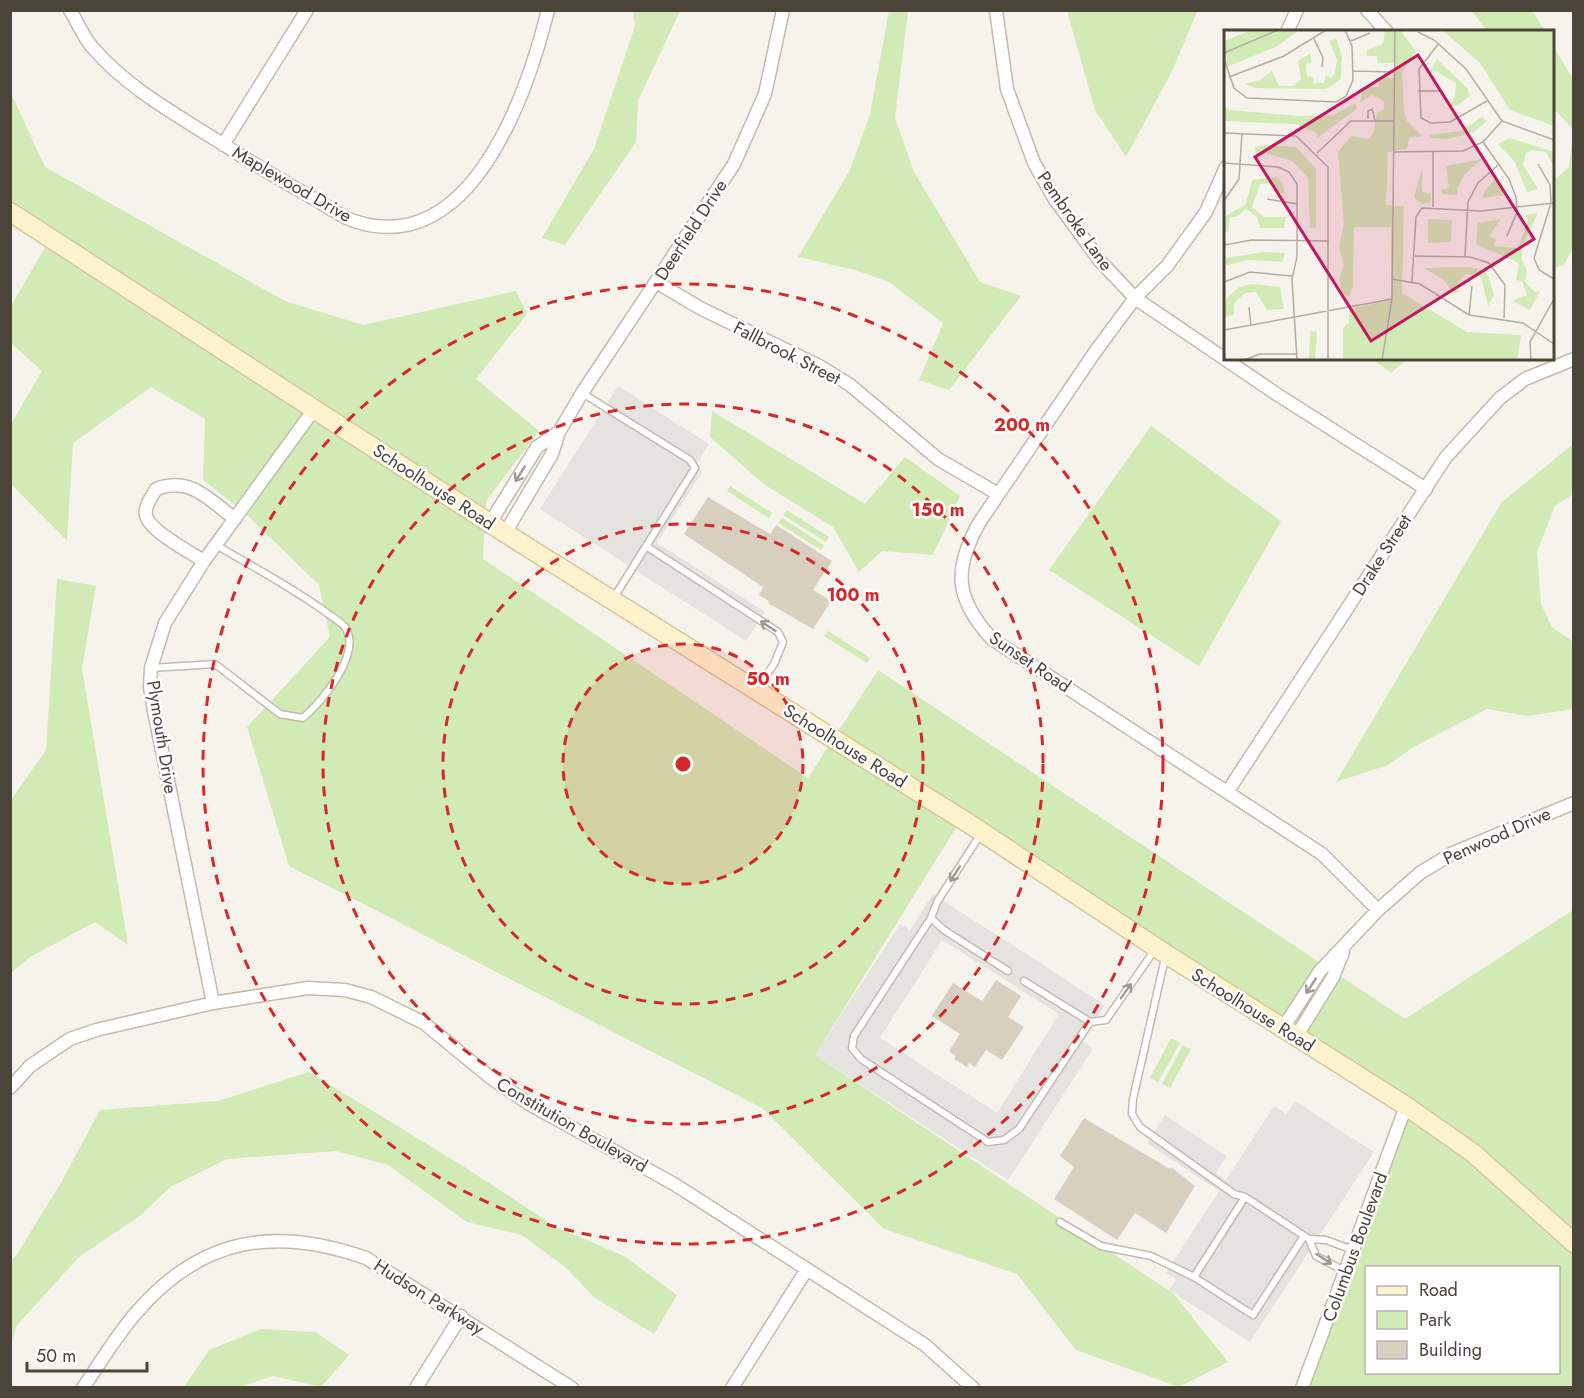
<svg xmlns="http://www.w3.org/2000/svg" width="1584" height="1398" viewBox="0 0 1584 1398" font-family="Jost,sans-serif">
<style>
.green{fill:#d2eab5;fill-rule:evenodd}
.parking{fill:#e5e3e0;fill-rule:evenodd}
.building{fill:#d8cfc1}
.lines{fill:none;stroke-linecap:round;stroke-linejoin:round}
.lane-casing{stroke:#c2bbae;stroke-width:9}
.street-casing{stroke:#c2bbae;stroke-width:15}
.secondary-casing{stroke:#d6c79b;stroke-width:21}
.lane{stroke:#fff;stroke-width:6}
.street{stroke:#fff;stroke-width:12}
.secondary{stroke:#fff3cd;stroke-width:18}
.oneway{stroke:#9c9892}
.ring{fill:none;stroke:#d62828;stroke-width:3;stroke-dasharray:10 8}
.labels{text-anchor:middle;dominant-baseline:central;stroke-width:5;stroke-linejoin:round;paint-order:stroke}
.street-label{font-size:18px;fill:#4b4439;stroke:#fff}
.inset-road{fill:none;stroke:#b2ada4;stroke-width:1.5}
.view{fill:#c2185b;fill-opacity:0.15;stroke:#c2185b;stroke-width:3}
.inset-edge{fill:none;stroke:#4b4439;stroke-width:3}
.centre{fill:#d62828;stroke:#fff;stroke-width:3}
.ring-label{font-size:18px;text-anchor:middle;font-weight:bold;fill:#d62828;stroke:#fff;stroke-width:5;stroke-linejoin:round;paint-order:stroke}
</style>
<rect width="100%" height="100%" fill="#f6f3ec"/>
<path class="green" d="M633,11H680L638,101L636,142L565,245L542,238L594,149L635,26Z
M889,11H908L895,118L914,172L980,282L1021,296L949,390L919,380L943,323L889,282L855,270L798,257L850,170L870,114Z
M1174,11L1197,12L1173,69L1126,157L1095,110L1067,11Z
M1472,11H1532L1545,31H1487Z
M1552,44L1573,79V129L1553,108Z
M10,91L45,167L285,301L363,325L516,291L527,314L476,379L539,431L486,501L483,559L808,778L878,670L1405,1019L1573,910V1387H1310L1407,1109L957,826L815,1055L1174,1294L1228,1362L1179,1387L1076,1350L1017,1274L884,1229L762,1108L289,866L247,727L330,637L319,585L245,513L203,480L205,419L151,387L73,443L67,541L11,484V424L42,371L11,343V306L50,239L11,213ZM1366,1268H1558V1372H1366Z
M1573,135V248L1564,265L1553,268V181L1569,167Z
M1372,359H1407L1391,373Z
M712,411L865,504L905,457L960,496L933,555L882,551L859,572L833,527L765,485L710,437Z
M1151,426L1281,521L1199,666L1049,570Z
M1573,444V494L1555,506L1537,552L1541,604L1552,627L1573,642V709L1528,716L1487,709L1415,746L1388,765L1336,782L1501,503Z
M730,486L772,513L769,518L727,491Z
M787,510L829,537L826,542L783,515Z
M782,518L824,545L821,550L778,523Z
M57,579L96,586L82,669L128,945L95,922L30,957L11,973V800L46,750Z
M828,631L870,658L867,663L824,636Z
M1171,1038L1180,1043L1158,1082L1150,1078Z
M1183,1045L1191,1049L1170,1088L1162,1084Z
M309,1072L466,1168L556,1227L624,1256L677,1295L654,1334L595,1298L565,1267L522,1235L467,1222L388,1165L336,1151L227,1159L170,1187L141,1215L79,1257L17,1325L11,1344V1260L16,1256L62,1181L100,1110L218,1101Z
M261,1329L315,1332L349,1355L321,1387L273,1376L240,1387H184L209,1350Z"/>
<path class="parking" d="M618,386L709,444L697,464L702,472L657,543L765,612L746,641L540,509Z
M933,894L1105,1005L1082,1041L1093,1049L1008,1180L815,1055L900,924L910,930ZM942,940L1059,1014L997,1113L880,1038Z
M1295,1101L1374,1152L1250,1342L1169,1290L1176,1280L1166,1273L1219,1191L1147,1143L1165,1115L1227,1156L1216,1173L1226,1180L1274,1106L1286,1114Z"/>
<path class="building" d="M708,497L770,534L776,525L832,561L813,590L831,601L813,629L768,603L769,601L759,595L763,587L684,534Z
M996,980L1021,996L1008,1017L1024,1027L1002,1060L986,1050L975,1067L969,1063L967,1067L954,1059L956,1056L949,1051L960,1034L932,1016L953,983L982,1001Z
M1084,1118L1170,1169L1171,1167L1195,1186L1166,1233L1135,1213L1117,1240L1054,1199L1074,1167L1060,1156Z"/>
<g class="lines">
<g class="lane-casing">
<path id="lane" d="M582,393L690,460L695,468L613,599
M646,546L778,632L783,642L774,664L757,688
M151,668L215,664L280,714L303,718C321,702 363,654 345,627C341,622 332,617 327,613C292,587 253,567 216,545
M980,835L937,902L931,918L854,1036L852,1048L861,1059L988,1142L1004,1140L1019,1129L1090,1022
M931,918L944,930L1008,971
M1165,958L1133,1099L1132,1114L1140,1127L1234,1194L1245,1197L1309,1239L1326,1240L1353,1250
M1024,981L1090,1022L1106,1020L1156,948
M1245,1197L1194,1277L1253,1315L1304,1236
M1060,1222L1101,1246L1151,1256L1194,1277
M1309,1239L1316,1256L1346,1272"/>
</g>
<g class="street-casing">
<path id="street" d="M70,10C78,23 84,39 94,49C129,90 184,119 229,148C258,167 288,184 318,201C329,208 342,217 354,221C471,260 527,94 548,10
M996,10L1007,89L1034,163L1054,198L1100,261L1135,298L1278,395L1426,489
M1367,10L1387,32
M1287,32L1297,10
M223,145L307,10
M1226,167L1206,212L1167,266L1135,298L1095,352L979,523C953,570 955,599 992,639L1322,854L1378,910
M658,283L700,308L821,367L850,385L938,459L998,494
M490,523L537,447L559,432
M505,533L552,454L559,432L582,393L734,164L765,94L783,10
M204,561C191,553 148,530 146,515C144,506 152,497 156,489C191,476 208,499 235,519
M1228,791L1446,457L1500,398L1525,379L1574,359
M213,1003L154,711L150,687L151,668L165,623L204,561L315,408
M1283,1028L1320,971L1378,910L1420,873L1453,853L1574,803
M1296,1037L1333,977L1343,952
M10,1088L30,1066L70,1039L96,1030L213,1003L308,988L345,990L371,997L424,1023L491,1078L531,1105L674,1184L925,1345L973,1388
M83,1388C100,1363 116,1336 136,1313C201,1237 275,1226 366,1258L572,1388
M416,1388L461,1316
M732,1388L807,1269
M1302,1388L1406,1106"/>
</g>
<g class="secondary-casing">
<path id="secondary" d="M10,212L505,533L968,823L1166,954L1406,1106L1473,1153L1574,1243"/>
</g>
<use href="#lane" class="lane"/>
<use href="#street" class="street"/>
<use href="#secondary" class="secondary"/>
</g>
<defs><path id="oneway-shaft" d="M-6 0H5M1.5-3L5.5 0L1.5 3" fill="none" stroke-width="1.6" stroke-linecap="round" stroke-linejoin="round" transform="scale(1.5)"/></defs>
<g class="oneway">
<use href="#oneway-shaft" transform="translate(520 474) rotate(122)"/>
<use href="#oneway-shaft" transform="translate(768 626) rotate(-147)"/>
<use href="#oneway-shaft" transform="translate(955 874) rotate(123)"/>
<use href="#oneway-shaft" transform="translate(1311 986) rotate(123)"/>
<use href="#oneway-shaft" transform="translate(1126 991) rotate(-55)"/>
<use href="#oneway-shaft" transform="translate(1324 1259) rotate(33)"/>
</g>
<circle cx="683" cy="764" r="120" fill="#d62828" fill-opacity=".12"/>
<g class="ring">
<circle cx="683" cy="764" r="120"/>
<circle cx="683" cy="764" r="240"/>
<circle cx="683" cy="764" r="360"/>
<circle cx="683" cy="764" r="480"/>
</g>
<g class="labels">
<g class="street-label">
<text transform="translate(292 184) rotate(30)">Maplewood Drive</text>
<text transform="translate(1075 221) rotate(55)">Pembroke Lane</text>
<text transform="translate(691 230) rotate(-57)">Deerfield Drive</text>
<text transform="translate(787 353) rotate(27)">Fallbrook Street</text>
<text transform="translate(434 487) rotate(33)">Schoolhouse Road</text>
<text transform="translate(1382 555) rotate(-57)">Drake Street</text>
<text transform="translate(1030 662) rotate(34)">Sunset Road</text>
<text transform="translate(162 737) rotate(81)">Plymouth Drive</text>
<text transform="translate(845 746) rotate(32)">Schoolhouse Road</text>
<text transform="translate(1497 836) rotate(-24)">Penwood Drive</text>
<text transform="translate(1253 1010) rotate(32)">Schoolhouse Road</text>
<text transform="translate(572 1125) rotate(30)">Constitution Boulevard</text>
<text transform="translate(1355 1247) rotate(-70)">Columbus Boulevard</text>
<text transform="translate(429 1297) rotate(32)">Hudson Parkway</text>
</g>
</g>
<g transform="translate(1224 30)">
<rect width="330" height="330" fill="#f6f3ec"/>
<path d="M28,0H75L52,17L0,38V11ZM161,0H181L178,3L192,21L178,42L180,80L183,91L198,106L185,108L183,119L164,122L162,175L180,176L178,263L243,302L297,305L293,330H119V298L125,293V279L167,270V197H130L129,256L125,267L118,263L115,249L120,236L115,217L120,194L114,122L127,106L144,109L149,104L153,83L160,79V71L148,65L136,72L139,57H154L155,48H170V33H154L153,26H142L143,20L159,14ZM218,0H330V96L286,80L256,33ZM112,8L118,26L117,49L102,59L31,58L21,54L36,50L48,41L55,56H70L77,49L74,30L86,24L88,32L82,34L83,46L89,47L90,53H100L102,45L107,48L111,43L113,30L105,11ZM213,29L243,58L246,66L232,76H226L231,66L232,53L212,41L206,42ZM131,73L133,79L93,108V103L71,94L0,91V75L5,80L75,86L110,85ZM258,87L263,91L250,102L224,109L207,108L206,105L237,101ZM286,108L330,122V137L322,122L308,120L302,123L299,135L314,159L303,162L291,132L274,114ZM41,115L72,117L92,139V198H86L84,148L68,131L41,123L32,125L31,117ZM258,129L241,144L233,159L234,165L218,164L217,160L225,158L222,136ZM198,138V162L207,164L206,173L197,174L190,167ZM52,147L58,152L61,164L56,163L49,153L36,154L28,177L40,187H62L60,198H36L33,187L22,179L12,187H6L4,202H0V187L22,174L28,150ZM272,149L280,165L258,168L261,160ZM314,183L298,217V230L303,240L301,252L311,262L316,261L306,280L288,271L303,265L298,251L292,250L295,233L252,214L254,193L277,189L265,206L272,209L270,216L294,218L304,190L301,185ZM204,189L228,190L227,212L204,213ZM39,222L61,223L59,232L24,230L0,236L2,228ZM245,237L260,241L265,248L270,265L264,276L257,247L242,244L234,252L235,262L229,263L220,250L200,238ZM28,254L56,257L60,279L43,280L32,262L21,263L10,273V285L0,287V271L15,257ZM86,301L93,302L91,330H85Z" fill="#d2eab5"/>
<path class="inset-road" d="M194,2L210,10L242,39L278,91L330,110M90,9L99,28L98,37M127,11L146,3M215,13L195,39L197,88L207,93L226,92L263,71M0,23L54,0M0,29L10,58L23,68L112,72L122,66L129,50L128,16L121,0M129,41L170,42M5,47L60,26L102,0M194,61H216M144,89V81L148,79L151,90M0,103L72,106L104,137V330M259,112L285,149L292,167L293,182L283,206M169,122L239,121L259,112L278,91M209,122V177M93,123L127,91H170M0,133L54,137L65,142L73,154V227L68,249L73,330M314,134L326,155L327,173L310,228L315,240L330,249M43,169L74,174M0,171L15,149L18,103M0,215L28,210L105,211M191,226L246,227L265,233L281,255L280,288M241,226L244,172L254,153L274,135M168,249L196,254L245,285L299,293L330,314M0,252L26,242L68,246M188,252L192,187L198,178L257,181L330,173M25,277L27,296M245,285L248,256M0,300L168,269M20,330L36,324H73M158,330L168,269L171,0M307,330L306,312L330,269"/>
<path class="view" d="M194,25L310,209L147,311L31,127Z"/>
<rect width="330" height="330" class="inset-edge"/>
</g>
<circle cx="683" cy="764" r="9" class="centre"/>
<g class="ring-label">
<text x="1022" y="431">200 m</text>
<text x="938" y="516">150 m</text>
<text x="853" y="601">100 m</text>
<text x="768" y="685">50 m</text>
</g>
<rect width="1584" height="1398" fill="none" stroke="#4b4439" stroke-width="24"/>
<rect x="1365" y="1266" width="195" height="108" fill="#ffffff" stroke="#b7b4b0" stroke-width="1.5"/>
<rect x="1377" y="1286" width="30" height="9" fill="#fff3cd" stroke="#b7b4b0" stroke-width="1.5"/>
<text x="1419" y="1296" font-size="18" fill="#4b4439">Road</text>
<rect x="1377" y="1311" width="30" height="18" fill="#d2eab5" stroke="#b7b4b0" stroke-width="1.5"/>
<text x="1419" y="1326" font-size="18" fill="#4b4439">Park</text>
<rect x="1377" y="1341" width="30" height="18" fill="#d8cfc1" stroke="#b7b4b0" stroke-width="1.5"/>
<text x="1419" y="1356" font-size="18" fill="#4b4439">Building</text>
<path d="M27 1362v9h120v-9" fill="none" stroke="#4b4439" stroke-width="3"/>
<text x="36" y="1362" font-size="18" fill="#4b4439" stroke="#ffffff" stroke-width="4.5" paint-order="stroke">50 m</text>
</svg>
